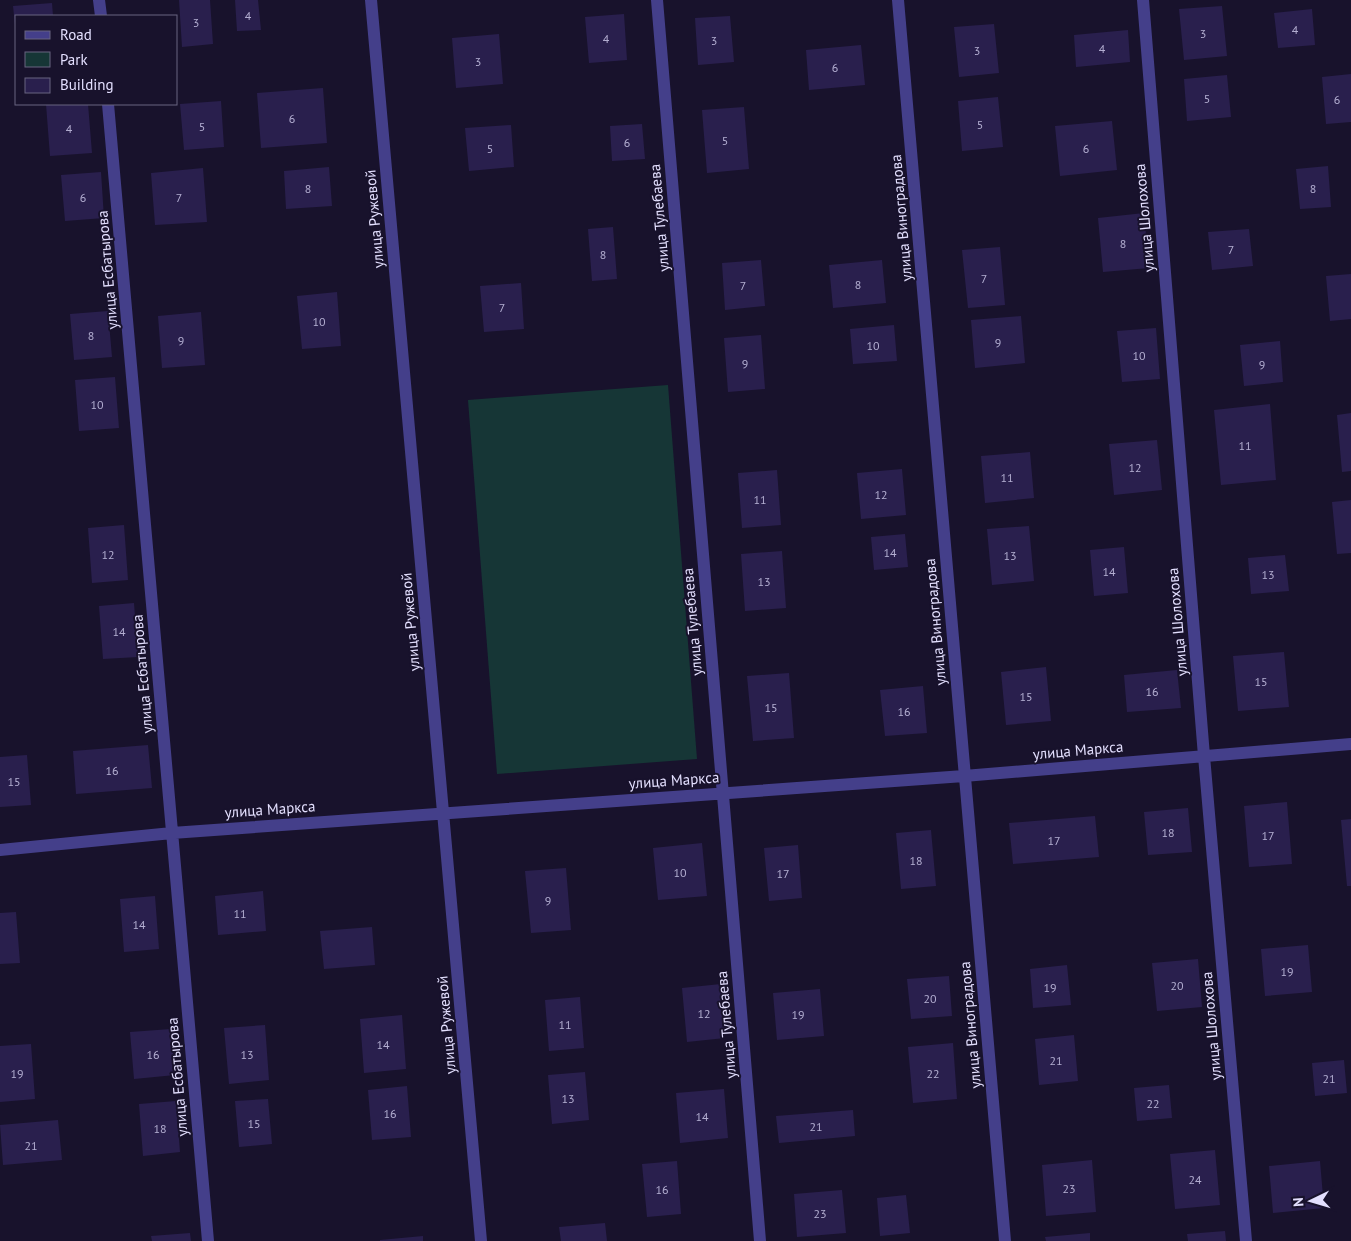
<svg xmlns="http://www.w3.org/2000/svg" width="1351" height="1241" viewBox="0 0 1351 1241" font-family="'PT Sans',sans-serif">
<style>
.green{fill:#163636}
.building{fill:#291f4d}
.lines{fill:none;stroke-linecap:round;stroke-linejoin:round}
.minor{stroke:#443f8a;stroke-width:12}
.labels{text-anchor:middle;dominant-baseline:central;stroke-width:4;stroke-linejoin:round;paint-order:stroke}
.number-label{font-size:12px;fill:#b4afd2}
.street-label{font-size:15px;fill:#e3dffe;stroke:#18122c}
</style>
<rect width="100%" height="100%" fill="#18122c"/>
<path class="green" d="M668,385L697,759L497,774L468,400Z"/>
<path class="building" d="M179,0H210L213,44L182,47Z
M235,0H258L261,30L237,31Z
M52,3L53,16H16V25H15L13,6Z
M1222,6L1227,56L1184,60L1179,9Z
M1312,9L1315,45L1278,48L1274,13Z
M624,14L627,60L589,63L585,17Z
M730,16L734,62L698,65L695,18Z
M994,24L999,73L959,77L954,27Z
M1128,30L1130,62L1076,67L1074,35Z
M499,34L503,84L456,88L452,38Z
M861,45L865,85L809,90L806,50Z
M1351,74V122L1326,124L1322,77Z
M1227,75L1231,117L1187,121L1184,79Z
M323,88L327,143L261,148L257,93Z
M998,97L1003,147L962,151L958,101Z
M221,101L224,147L184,150L180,104Z
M46,104H88L92,153L50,156Z
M744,107L749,169L707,173L702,110Z
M1112,121L1117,170L1060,176L1055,126Z
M642,124L645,159L612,161L610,126Z
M511,125L514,167L469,171L465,128Z
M1328,166L1331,207L1300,209L1296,169Z
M329,167L332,206L286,209L284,171Z
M203,168L207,222L155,225L151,173Z
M101,172L104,218L65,221L61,175Z
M1144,213L1149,268L1103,272L1098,218Z
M613,227L617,279L592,281L588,229Z
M1249,229L1253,266L1212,270L1208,232Z
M1000,247L1005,305L968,308L962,250Z
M761,260L765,306L725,310L722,263Z
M882,260L886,303L833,308L829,265Z
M1351,274V319L1330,321L1326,276Z
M521,283L524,329L484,332L480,286Z
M337,292L341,346L302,349L297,296Z
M108,311L112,357L74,360L70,314Z
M201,312L205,365L162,368L158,316Z
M1021,316L1025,363L975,368L971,320Z
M894,325L897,361L853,364L850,329Z
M1156,328L1160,379L1122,382L1117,331Z
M761,335L765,389L728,392L724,338Z
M1280,341L1283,382L1244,386L1240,345Z
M115,377L119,428L79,431L75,380Z
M1270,404L1276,480L1221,485L1214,410Z
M1351,413V471L1342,472L1337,415Z
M1157,440L1162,490L1114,495L1109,444Z
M1030,452L1034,498L985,503L981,456Z
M902,469L906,515L861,519L857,473Z
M777,470L781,525L742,528L738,473Z
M1351,500V553L1337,554L1332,502Z
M124,525L128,580L92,583L88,528Z
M1029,526L1034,581L992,585L987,529Z
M905,534L908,567L874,570L871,537Z
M1124,547L1128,593L1094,596L1090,550Z
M782,551L786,608L745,611L741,554Z
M1285,555L1289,591L1251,594L1248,558Z
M134,603L138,657L103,659L99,606Z
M1284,652L1289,707L1238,711L1233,656Z
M1046,667L1051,721L1006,725L1001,672Z
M1177,670L1181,708L1127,712L1124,675Z
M789,673L794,738L753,741L747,676Z
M923,686L927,733L885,736L880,690Z
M148,745L152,788L76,794L73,751Z
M27,755L31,805L0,807V757Z
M1287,802L1292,864L1249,867L1244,806Z
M1188,808L1192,852L1148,855L1144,812Z
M1095,816L1099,857L1013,864L1009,823Z
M1351,819V886H1347L1341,820Z
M931,830L936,886L901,889L896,833Z
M702,843L707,896L658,900L653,848Z
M798,845L802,898L769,901L764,848Z
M566,868L571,930L531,933L525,871Z
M263,891L266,931L218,935L215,896Z
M155,896L159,949L124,952L120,899Z
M16,912L20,963L0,964V913Z
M372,927L375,965L324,969L320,931Z
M1308,945L1312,992L1265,996L1261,949Z
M1198,959L1202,1007L1157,1011L1152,963Z
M1067,965L1071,1005L1033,1008L1030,969Z
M949,976L952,1016L911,1019L907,979Z
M721,984L725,1038L687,1042L682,988Z
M820,989L824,1036L777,1040L773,993Z
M580,997L584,1048L549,1051L545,1000Z
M402,1015L406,1069L364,1073L360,1019Z
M265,1025L269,1080L229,1084L224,1028Z
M171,1029L175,1075L134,1079L130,1032Z
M1074,1035L1078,1081L1039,1085L1035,1039Z
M953,1043L957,1099L913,1103L908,1047Z
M31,1044L35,1099L0,1102V1046Z
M1344,1060L1347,1093L1315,1096L1312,1063Z
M585,1072L589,1120L552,1124L548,1075Z
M1169,1085L1172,1118L1137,1121L1134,1088Z
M407,1086L411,1137L372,1140L368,1090Z
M724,1089L728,1138L680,1143L676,1093Z
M268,1099L272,1144L239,1147L235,1101Z
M176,1101L180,1152L143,1156L139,1104Z
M853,1110L855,1136L779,1143L776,1116Z
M58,1120L62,1160L3,1165L0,1125Z
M1215,1150L1220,1205L1175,1209L1170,1154Z
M1092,1160L1096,1212L1046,1216L1042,1165Z
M677,1161L681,1214L647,1217L642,1164Z
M1320,1161L1324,1208L1273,1213L1269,1166Z
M842,1190L846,1233L797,1237L794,1194Z
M906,1195L910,1233L880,1236L877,1198Z
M605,1223L607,1241H561L559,1227Z
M1225,1231L1226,1241H1188L1187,1234Z
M190,1233L191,1241H152L151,1236Z
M1090,1233V1241H1046L1045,1237Z
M423,1236V1241H380V1240Z"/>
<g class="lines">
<path class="minor" d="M99,0L101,16
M371,0L481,1241
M657,0L760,1241
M898,0L1005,1241
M1143,0L1204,756L1246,1241
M108,104L208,1241
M0,850L172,833L964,776L1351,744"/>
</g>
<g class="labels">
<g class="number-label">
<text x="248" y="15">4</text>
<text x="196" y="22">3</text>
<text x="1295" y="29">4</text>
<text x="1203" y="33">3</text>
<text x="606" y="38">4</text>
<text x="714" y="40">3</text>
<text x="1102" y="48">4</text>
<text x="977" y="50">3</text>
<text x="478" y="61">3</text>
<text x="835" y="67">6</text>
<text x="1207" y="98">5</text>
<text x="1337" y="99">6</text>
<text x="292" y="118">6</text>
<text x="980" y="124">5</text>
<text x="202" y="126">5</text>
<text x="69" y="128">4</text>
<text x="725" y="140">5</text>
<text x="627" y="142">6</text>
<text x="490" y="148">5</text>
<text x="1086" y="148">6</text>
<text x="308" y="188">8</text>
<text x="1313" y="188">8</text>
<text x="83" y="197">6</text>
<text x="179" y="197">7</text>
<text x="1123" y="243">8</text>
<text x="1231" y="249">7</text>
<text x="603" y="254">8</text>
<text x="984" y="278">7</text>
<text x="858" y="284">8</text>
<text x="743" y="285">7</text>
<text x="502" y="307">7</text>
<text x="319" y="321">10</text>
<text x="91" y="335">8</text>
<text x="181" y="340">9</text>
<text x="998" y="342">9</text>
<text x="873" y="345">10</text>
<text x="1139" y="355">10</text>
<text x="745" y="363">9</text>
<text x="1262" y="364">9</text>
<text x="97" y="404">10</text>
<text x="1245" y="445">11</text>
<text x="1135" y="467">12</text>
<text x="1007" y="477">11</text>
<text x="881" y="494">12</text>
<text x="760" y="499">11</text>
<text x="890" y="552">14</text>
<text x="108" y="554">12</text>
<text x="1010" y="555">13</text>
<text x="1109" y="571">14</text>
<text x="1268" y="574">13</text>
<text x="764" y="581">13</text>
<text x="119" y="631">14</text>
<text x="1261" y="681">15</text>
<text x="1152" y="691">16</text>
<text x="1026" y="696">15</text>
<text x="771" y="707">15</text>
<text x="904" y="711">16</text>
<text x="112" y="770">16</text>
<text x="14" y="781">15</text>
<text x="1168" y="832">18</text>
<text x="1268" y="835">17</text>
<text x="1054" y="840">17</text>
<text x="916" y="860">18</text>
<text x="680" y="872">10</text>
<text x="783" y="873">17</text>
<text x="548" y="900">9</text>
<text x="240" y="913">11</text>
<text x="139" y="924">14</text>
<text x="1287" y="971">19</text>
<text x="1177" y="985">20</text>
<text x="1050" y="987">19</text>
<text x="930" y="998">20</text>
<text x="704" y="1013">12</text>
<text x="798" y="1014">19</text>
<text x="565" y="1024">11</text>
<text x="383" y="1044">14</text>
<text x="153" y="1054">16</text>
<text x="247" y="1054">13</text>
<text x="1056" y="1060">21</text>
<text x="17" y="1073">19</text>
<text x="933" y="1073">22</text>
<text x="1329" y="1078">21</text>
<text x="568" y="1098">13</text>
<text x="1153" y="1103">22</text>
<text x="390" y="1113">16</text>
<text x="702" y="1116">14</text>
<text x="254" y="1123">15</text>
<text x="816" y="1126">21</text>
<text x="160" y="1128">18</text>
<text x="31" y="1145">21</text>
<text x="1195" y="1179">24</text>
<text x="1069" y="1188">23</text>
<text x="662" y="1189">16</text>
<text x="820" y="1213">23</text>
</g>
<g class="street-label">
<text transform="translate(659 218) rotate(-95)">улица Тулебаева</text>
<text transform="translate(901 218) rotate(-95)">улица Виноградова</text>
<text transform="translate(1144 218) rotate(-95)">улица Шолохова</text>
<text transform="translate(374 219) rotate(-95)">улица Ружевой</text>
<text transform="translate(107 270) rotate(-95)">улица Есбатырова</text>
<text transform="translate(410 622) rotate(-95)">улица Ружевой</text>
<text transform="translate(692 622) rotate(-95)">улица Тулебаева</text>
<text transform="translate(935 622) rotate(-95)">улица Виноградова</text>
<text transform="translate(1177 622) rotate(-95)">улица Шолохова</text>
<text transform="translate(142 674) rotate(-95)">улица Есбатырова</text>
<text transform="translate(1078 750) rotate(-5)">улица Маркса</text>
<text transform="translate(674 780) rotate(-4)">улица Маркса</text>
<text transform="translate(270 809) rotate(-4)">улица Маркса</text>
<text transform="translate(446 1025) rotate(-95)">улица Ружевой</text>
<text transform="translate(726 1025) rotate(-95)">улица Тулебаева</text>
<text transform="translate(970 1025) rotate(-95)">улица Виноградова</text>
<text transform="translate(1211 1026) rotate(-95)">улица Шолохова</text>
<text transform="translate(177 1077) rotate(-95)">улица Есбатырова</text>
</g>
</g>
<rect x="15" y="15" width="162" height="90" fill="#18122c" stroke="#696480"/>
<rect x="25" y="31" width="25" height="8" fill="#443f8a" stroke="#696480"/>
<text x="60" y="40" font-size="15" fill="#e3dffe">Road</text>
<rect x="25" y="52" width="25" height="15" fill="#163636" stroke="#696480"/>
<text x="60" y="65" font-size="15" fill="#e3dffe">Park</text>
<rect x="25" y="78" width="25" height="15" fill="#291f4d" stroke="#696480"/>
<text x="60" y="90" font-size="15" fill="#e3dffe">Building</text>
<g transform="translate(1311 1201) rotate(265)" stroke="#18122c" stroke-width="4" paint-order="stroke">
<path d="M0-4L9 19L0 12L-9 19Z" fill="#e3dffe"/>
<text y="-8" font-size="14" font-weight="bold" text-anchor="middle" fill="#e3dffe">N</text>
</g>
</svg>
